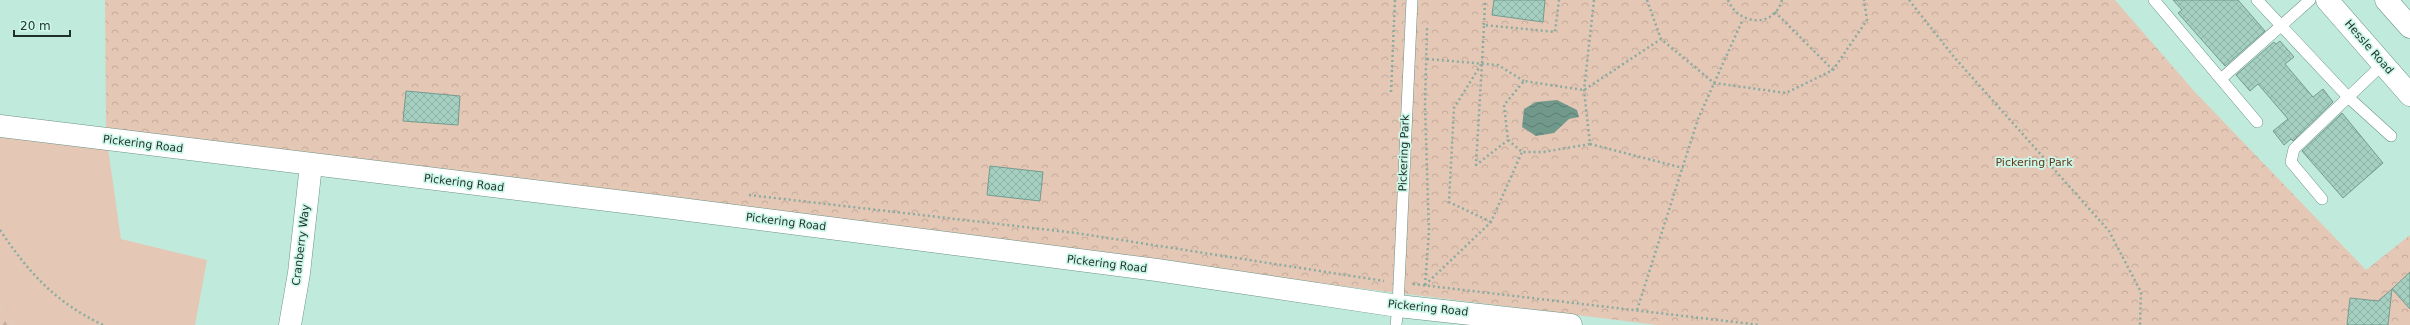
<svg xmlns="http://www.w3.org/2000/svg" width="2410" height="325" viewBox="0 0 2410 325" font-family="'DejaVu Sans',sans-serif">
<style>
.grass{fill:#e5c7b5}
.forest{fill:url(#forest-firs)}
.park{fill:url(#park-crowns)}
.water{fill:url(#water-waves)}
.building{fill:url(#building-cross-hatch);stroke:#739c8e}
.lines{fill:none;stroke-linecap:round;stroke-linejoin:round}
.lane-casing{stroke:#6b9386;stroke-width:12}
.street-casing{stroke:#6b9386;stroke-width:23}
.secondary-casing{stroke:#6b9386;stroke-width:23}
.path{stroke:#8aaca0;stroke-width:2.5;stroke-dasharray:2 3;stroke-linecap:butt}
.lane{stroke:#fff;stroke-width:11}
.street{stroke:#fff;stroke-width:22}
.secondary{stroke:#fff;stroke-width:22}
.labels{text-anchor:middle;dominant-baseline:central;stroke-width:3.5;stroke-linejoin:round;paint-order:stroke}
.street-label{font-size:11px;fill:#1f302a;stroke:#cdf8e9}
.park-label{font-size:11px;fill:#66381a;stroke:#cdf8e9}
</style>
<defs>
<pattern id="forest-firs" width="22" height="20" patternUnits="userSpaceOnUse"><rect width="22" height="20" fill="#e5c7b5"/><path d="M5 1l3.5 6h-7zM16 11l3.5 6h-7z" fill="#c4ab9c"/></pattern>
<pattern id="park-crowns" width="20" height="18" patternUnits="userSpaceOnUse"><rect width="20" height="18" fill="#e5c7b5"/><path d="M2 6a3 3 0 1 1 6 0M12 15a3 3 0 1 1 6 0" fill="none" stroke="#c4ab9c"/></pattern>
<pattern id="water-waves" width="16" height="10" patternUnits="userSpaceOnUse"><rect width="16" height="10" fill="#71998b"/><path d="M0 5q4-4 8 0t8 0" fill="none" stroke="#5c7d72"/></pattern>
<pattern id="building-cross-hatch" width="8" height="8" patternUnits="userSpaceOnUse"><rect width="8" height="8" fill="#a5d0c1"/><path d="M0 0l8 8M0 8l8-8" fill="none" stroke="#8eb3a6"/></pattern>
</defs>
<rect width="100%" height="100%" fill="#c0ebdc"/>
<path class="grass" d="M106,134L121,239L207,260L195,325H12L0,305V138Z"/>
<path class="forest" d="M0,305L12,325H0Z"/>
<path class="park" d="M105,0H2115L2194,91L2366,270L2410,235V325H1657L106,134Z"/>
<path class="water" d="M1557,100L1577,110L1579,117L1569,119L1554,133L1536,136L1522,127L1524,109L1536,102Z"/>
<path class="building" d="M1494,0H1545L1543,22L1492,15Z
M2173,0H2238L2265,31L2225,66L2178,13L2182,10Z
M2280,41L2294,57L2285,64L2313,97L2323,89L2333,102L2293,141L2291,139L2284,145L2273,131L2288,119L2258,84L2250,91L2236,75L2274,42L2276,44Z
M406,91L460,96L458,125L403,121Z
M2342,113L2383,163L2343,198L2302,151Z
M990,166L1043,172L1040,201L987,195Z
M2410,272V309L2392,289Z
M2392,289L2388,325H2347L2350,298L2378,301Z"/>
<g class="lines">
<g class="lane-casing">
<path id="lane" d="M2154,0L2257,122
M2257,0L2348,97L2391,136
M2221,79L2310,0
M2322,199L2291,162L2294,149L2383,64
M1396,325L1398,306L1412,0"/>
</g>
<g class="street-casing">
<path id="street" d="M290,325L299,273L311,165"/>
</g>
<g class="secondary-casing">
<path id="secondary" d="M2327,0L2410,95
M2386,0L2410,27
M0,126L657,206L1157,270L1398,306L1571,325"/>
</g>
<path class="path" d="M1594,0L1584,90L1590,144L1543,152H1522L1508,140L1504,105L1524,81L1584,90L1661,39
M1647,0L1661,39L1714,83L1786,93L1833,70L1867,20L1864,0
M1728,0C1738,25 1774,29 1782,0
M1909,0L1954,57L2109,231L2141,292L2140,325
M1775,12L1833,70
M1484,25L1485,0
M1427,59L1498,65L1524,81
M1482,63L1484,25L1555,32L1559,0
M1391,92L1395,0
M1590,144L1683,168
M749,195L1076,233L1384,281
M1491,222L1449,202L1454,108L1482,63L1476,165L1508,140
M0,230C29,273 55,302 103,325
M1413,284L1760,325
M1425,285L1429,232L1425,106L1427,28
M1425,285L1491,222L1522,152
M1637,310L1698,119L1743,19"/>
<use href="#lane" class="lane"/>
<use href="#street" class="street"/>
<use href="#secondary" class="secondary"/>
</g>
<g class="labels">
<g class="street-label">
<text transform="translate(2369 47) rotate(49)">Hessle Road</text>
<text transform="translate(143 144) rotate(7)">Pickering Road</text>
<text transform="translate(1404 153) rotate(-88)">Pickering Park</text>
<text transform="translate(464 183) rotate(7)">Pickering Road</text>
<text transform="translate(786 222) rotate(7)">Pickering Road</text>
<text transform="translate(301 245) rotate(-83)">Cranberry Way</text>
<text transform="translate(1107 264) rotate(7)">Pickering Road</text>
<text transform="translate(1428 308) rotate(6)">Pickering Road</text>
</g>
<g class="park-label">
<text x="2034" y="162">Pickering Park</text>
</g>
</g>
<path d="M14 30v6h56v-6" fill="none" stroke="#1f302a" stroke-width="2"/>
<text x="20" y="30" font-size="12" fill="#1f302a" stroke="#cdf8e9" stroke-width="3" paint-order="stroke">20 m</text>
</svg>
